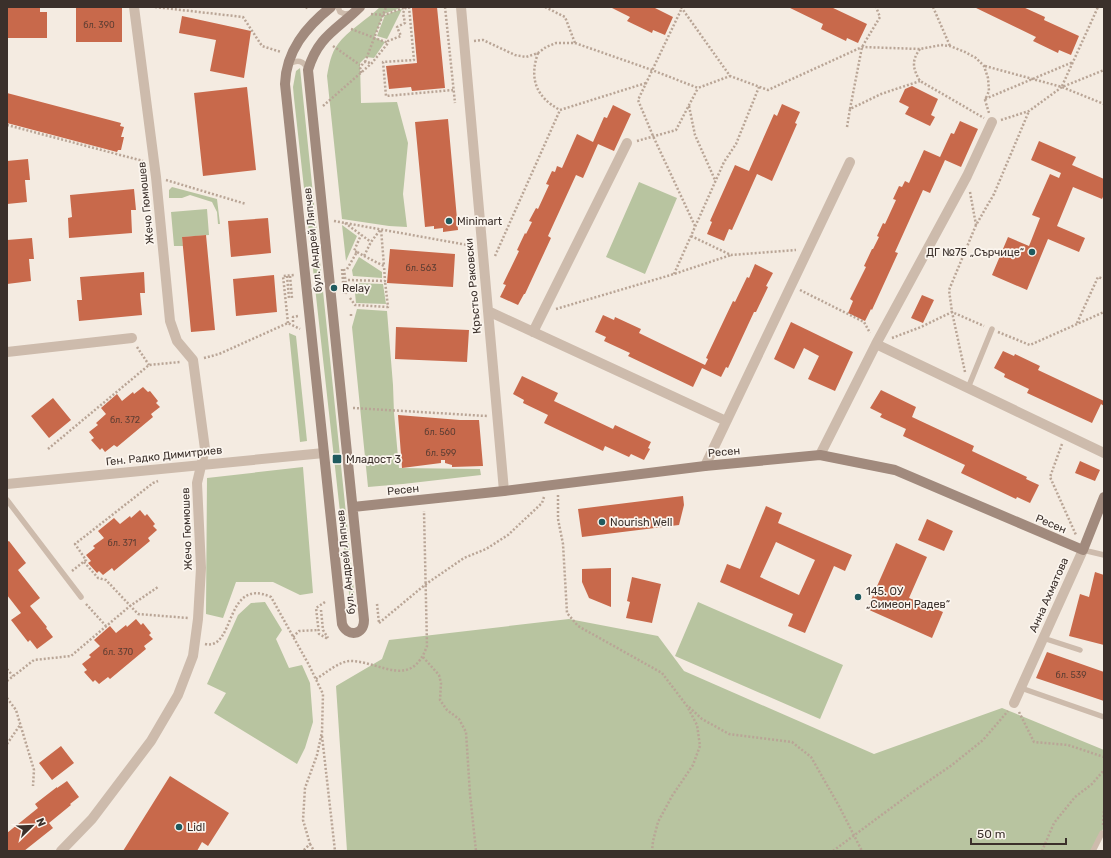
<svg xmlns="http://www.w3.org/2000/svg" width="1111" height="858" viewBox="0 0 1111 858" font-family="Rubik,sans-serif">
<style>
.green{fill:#b8c4a0}
.building{fill:#c8694b;fill-rule:evenodd}
.lines{fill:none;stroke-linecap:round;stroke-linejoin:round}
.path{stroke:#b9a596;stroke-width:2.5;stroke-dasharray:2 2;stroke-linecap:butt}
.lane{stroke:#cdbbac;stroke-width:5.5}
.street{stroke:#cdbbac;stroke-width:10}
.secondary{stroke:#a18a7d;stroke-width:10}
.poi-dot{fill:#1f5a5e;stroke:#fbf5ee;stroke-width:1.5}
.labels{text-anchor:middle;dominant-baseline:central;stroke-width:3.5;stroke-linejoin:round;paint-order:stroke}
.number-label{font-size:9px;fill:#5e3e33}
.street-label{font-size:11px;fill:#3b302b;stroke:#fbf5ee}
.poi-label{font-size:11px;fill:#3b302b;stroke:#fbf5ee;text-anchor:start}
</style>
<rect width="100%" height="100%" fill="#f4ebe1"/>
<path class="green" d="M380,7H403L384,14L374,37L385,42L374,58L366,57L360,63L361,103L397,102L408,143L403,194L407,227L389,226L342,219L327,76C329,65 331,53 338,44C347,31 368,19 380,7Z
M402,9L387,39L377,36L385,15Z
M300,68L355,601L350,602L294,98L293,87L296,71Z
M639,182L677,198L645,274L606,257Z
M172,187L217,199L220,224H218L217,212L212,202L190,195L182,198H169V190Z
M207,209L209,235L182,237L183,246H174L171,212Z
M342,225L357,236L346,261Z
M359,257L382,272V278L353,276L352,270Z
M354,283L383,284L386,304L356,303Z
M357,309L387,311L393,385L394,413L399,468L480,469L481,475L403,484L368,487L352,327Z
M289,333L296,336L307,441L300,442Z
M303,467L313,593L300,595L273,582H236L223,618L206,614L207,478Z
M265,602L282,630L276,639L289,668L302,665L310,683L313,722L305,748L297,764L214,713L226,693L207,684L238,615L251,603Z
M698,602L843,665L820,719L675,656Z
M569,619L658,636L684,671L874,754L1002,708L1104,750V827L1093,851H347L336,686L382,659L389,640Z"/>
<path class="building" d="M424,7H437L445,88L412,91L411,87L389,89L386,66L417,63L412,8Z
M610,7H653L673,17L665,35L653,30L652,33L627,21L630,17Z
M788,7H831L867,24L858,43L847,38L846,41L821,29L823,24Z
M974,7H1023L1045,17L1044,20L1079,36L1071,55L1059,50L1058,53L1033,41L1036,37Z
M7,8H40V12H47V38H7Z
M76,8H122V42H76Z
M182,16L251,31L244,78L210,71L216,40L179,33Z
M912,86L938,99L931,115L935,117L930,126L905,114L909,107L899,102L905,89Z
M247,87L256,170L203,176L194,93Z
M7,93L121,123L120,126L124,127L121,137H124L121,150H118L117,152L7,123Z
M782,104L800,112L795,123L797,124L772,181L757,174L732,230L729,229L724,241L707,234L712,222L710,221L735,165L749,171L774,114L777,116Z
M613,105L631,114L614,151L598,144L583,178L576,175L548,236L551,238L525,294H524L518,305L500,297L506,285L503,284L519,251L517,250L525,233L526,234L532,222L529,221L536,208L538,209L549,185L546,184L552,171L555,172L557,166L562,168L577,134L593,142L604,117L607,118Z
M448,119L458,230L443,232V228L434,229V226L425,227L415,122Z
M960,121L978,129L961,167L945,160L930,193L923,190L895,252L898,253L872,310L871,309L865,321L848,313L853,301L850,299L866,267L864,266L872,249H873L879,237L877,236L883,223L885,224L896,200L893,199L899,186L902,187L905,181L909,183L924,150L940,157L951,133L954,134Z
M1039,141L1076,157L1072,165L1104,179V195L1102,199L1073,187L1057,226L1085,238L1079,252L1048,239L1027,290L992,275L1008,237L1029,246L1040,218L1032,215L1050,174L1059,178L1061,173L1031,160Z
M28,159L30,180H25L27,202L7,204V161Z
M134,189L136,210H131L132,233L69,238L68,218L72,217L70,195Z
M268,218L271,253L231,257L228,221Z
M206,235L215,330L191,332L182,237Z
M32,238L34,259H29L31,281L7,284V240Z
M390,249L455,254L453,287L387,283Z
M755,264L773,273L766,286L768,287L756,312H754L728,368L726,367L721,377L702,368L693,387L628,356L630,353L604,341L606,337L595,332L603,315L614,320L615,317L641,329L639,333L705,365L708,359L706,358L733,301L735,302L747,277L749,278Z
M144,272L145,293H140L142,315L79,321L77,300H82L80,277Z
M274,275L277,312L236,316L233,279Z
M922,295L934,300L923,323L911,318Z
M791,322L853,352L835,391L808,379L819,356L804,348L794,369L774,359Z
M396,327L469,330L467,362L395,359Z
M1003,351L1014,356L1015,354L1040,366L1038,370L1104,401V406L1101,404L1092,423L1027,393L1029,389L1004,377L1005,374L994,368Z
M522,376L558,393L554,401L613,429L615,425L651,442L648,448L650,449L644,460L631,454L629,457L605,446L603,451L544,423L548,415L523,403L524,400L513,394Z
M143,387L148,392L150,391L158,401L156,403L160,407L151,414L153,417L117,447L114,445L105,452L102,448L100,450L91,440L94,438L89,432L98,425L96,423L106,414L101,408L117,394L122,401L133,392L134,394Z
M881,390L916,407L912,417L974,446L972,451L1027,477L1026,479L1039,485L1030,503L1017,497L1016,499L961,473L965,465L903,436L906,429L880,417L882,414L870,408Z
M53,398L71,420L49,438L31,416Z
M398,415L460,420H479L483,466L452,467V465L445,463V460H441V463L402,468Z
M1080,461L1100,470L1095,481L1075,473Z
M683,496L684,505L679,525L582,537L578,509Z
M766,506L782,513L778,523L852,555L845,571L834,566L805,633L788,626L793,614L720,582L727,564L740,569ZM776,542L815,560L799,595L760,577Z
M140,510L145,516L147,514L155,524L153,526L157,530L148,538L150,541L114,571L112,568L103,575L99,571L97,573L88,563L91,561L86,555L95,548L93,546L104,538L98,531L114,518L120,524L130,516L131,518Z
M927,519L953,531L944,551L918,540Z
M9,541L26,563L18,570L40,598L30,606L47,627L46,628L53,637L37,649L30,640L28,642L11,620L21,613L7,595V542Z
M896,543L927,557L909,598L943,612L932,638L867,609Z
M611,568V607L589,598L582,582V569Z
M1095,572L1104,575V645L1069,636L1080,594L1089,597Z
M632,577L661,584L652,623L626,618L630,602L627,601Z
M136,619L141,625L143,623L151,633L149,635L153,639L144,646L146,649L110,679L108,677L99,684L95,680L93,682L84,672L87,670L82,664L91,657L89,655L100,646L94,640L110,626L116,633L126,625L127,627Z
M1047,652L1104,672V701L1036,678Z
M61,746L74,763L52,780L39,763Z
M170,776L229,813L208,846L202,842L197,851H123Z
M67,781L79,797L70,804L71,805L49,823L53,828L24,851H7V833L38,808L35,804L57,787V788Z"/>
<g class="lines">
<path class="path" d="M155,7L243,17L262,46L281,52
M306,7L308,9
M409,7L414,60L383,62L386,96L453,90
M445,7L455,103
M545,7L565,17L575,43
M681,7L730,76L768,90L862,47L920,49L941,45L950,46L965,52L976,58L984,66L988,78L989,91L985,100L989,113
M933,7L950,46
M681,10L638,100L653,136L695,226
M371,14L384,15L406,7
M351,29L388,43
M474,41L483,40L515,55L526,57L538,53L546,47L556,43H575L652,70L698,88L730,76
M333,46L360,65
M920,49C911,61 913,69 920,81L984,118
M538,53C529,79 536,97 560,110L646,83
M365,62L386,7
M985,66L1062,87L1104,104
M361,73L360,69L363,63L365,62L372,63
M1062,86L1098,7
M985,99L1073,62
M323,106L372,63L388,43V41L401,36L397,27L405,23L403,13L406,7
M689,106L695,135L715,180
M850,109L862,47L880,17L876,7
M1001,120L1029,111L1062,87L1104,70
M7,125L143,161
M847,127L850,109L881,94L920,81
M637,141L676,130L698,88
M166,180L246,204
M970,192L976,225
M334,221L473,246
M345,223L371,242
M691,236L731,255L796,250
M357,252L354,251L361,235
M364,256L384,266L381,229
M495,256L560,110
M342,269L344,294
M344,269L347,294
M347,269L357,252L364,256L371,242L380,230
M674,274L724,162L736,144L759,87
M287,276L289,298
M290,276L292,298
M348,280L385,281L384,266
M800,290L864,322L870,333
M350,298L355,305L388,307L385,281
M556,309L674,274L731,255
M351,314V317
M293,322V317L298,316
M288,323L283,276L294,275
M1077,323L1098,277L1104,279
M998,332L1030,345L1104,312
M892,338L921,327L952,312L984,326
M137,347L149,365
M204,358L219,354L288,323L300,329
M965,372L952,312L949,290L976,225L994,194L1029,111
M353,408L487,416
M1062,444L1050,477L1076,535
M48,449L149,365L180,362
M558,495V519L563,544L567,613L578,626L662,673L687,706L697,725L700,746L693,765L672,796L658,822L653,841L652,851
M84,562L98,578L106,580L138,614L188,618
M72,571L86,560L75,544L153,483L158,481
M325,602L316,608L319,634L328,639
M86,604L106,626
M377,604L379,623
M321,610L323,630L328,638
M379,623L426,584L464,558L486,549L508,535L542,503L544,497
M293,637L299,631L319,630
M205,644C236,651 224,576 271,597L309,665L323,694L322,732L317,755L305,788L303,820L310,844L303,851
M423,657L439,675L441,683L440,700L447,710L459,719L466,732L470,794L476,851
M7,669L13,676
M316,679C326,673 339,661 351,661C382,662 411,690 427,646L424,511
M7,681L34,660L71,656L130,606L158,587
M7,698L16,710L34,770L33,786
M689,707L702,719L729,734L792,742L811,757L839,806L862,851
M1019,712L1034,742L1068,745L1104,757
M322,736L335,851
M7,744L20,725
M1103,825L1104,809
M310,844L314,851
M833,851L914,791L952,765L983,740L1008,711
M1042,851L1054,823L1075,797L1092,784L1104,770"/>
<path class="lane" d="M338,7L340,12L345,14L352,13
M288,65C297,59 304,60 308,70
M968,388L992,329
M7,500L81,597
M1083,550L1104,555
M1043,638L1080,650
M1021,688L1104,717
M1093,851L1102,833L1104,834"/>
<path class="street" d="M461,7L504,491
M488,311L726,421
M533,332L627,143
M876,344L1104,453
M7,352L132,338
M820,455L876,344L967,176L992,122
M705,466L850,162
M7,484L324,453
M1014,703L1083,550
M61,851L92,819L151,741L178,695L193,656L198,619L201,568L197,483L205,449L193,360L177,341L170,321L156,177L134,7"/>
<path class="secondary" d="M331,7C306,27 286,51 285,84L342,624C347,637 364,636 364,620L308,70C318,36 337,30 360,7
M353,507L504,491L705,466L820,455L895,470L1083,550L1104,497"/>
</g>
<g class="poi-dot">
<circle cx="449" cy="221" r="4"/>
<circle cx="1032" cy="252" r="4"/>
<circle cx="334" cy="288" r="4"/>
<rect x="332" y="454" width="10" height="10" rx="2"/>
<circle cx="602" cy="522" r="4"/>
<circle cx="858" cy="597" r="4"/>
<circle cx="179" cy="827" r="4"/>
</g>
<g class="labels">
<g class="number-label">
<text x="99" y="25">бл. 390</text>
<text x="421" y="268">бл. 563</text>
<text x="125" y="420">бл. 372</text>
<text x="440" y="432">бл. 560</text>
<text x="441" y="453">бл. 599</text>
<text x="122" y="543">бл. 371</text>
<text x="118" y="652">бл. 370</text>
<text x="1071" y="675">бл. 539</text>
</g>
<g class="street-label">
<text transform="translate(146 203) rotate(-96)">Жечо Гюмюшев</text>
<text transform="translate(313 240) rotate(-96)">бул. Андрей Ляпчев</text>
<text transform="translate(473 286) rotate(-95)">Кръстьо Раковски</text>
<text transform="translate(724 452) rotate(-5)">Ресен</text>
<text transform="translate(164 456) rotate(-6)">Ген. Радко Димитриев</text>
<text transform="translate(403 490) rotate(-6)">Ресен</text>
<text transform="translate(1051 524) rotate(23)">Ресен</text>
<text transform="translate(187 529) rotate(-92)">Жечо Гюмюшев</text>
<text transform="translate(346 562) rotate(-96)">бул. Андрей Ляпчев</text>
<text transform="translate(1049 595) rotate(-66)">Анна Ахматова</text>
</g>
<g class="poi-label">
<text x="457" y="221">Minimart</text>
<text x="1024" y="252" text-anchor="end">ДГ №75 „Сърчице“</text>
<text x="342" y="288">Relay</text>
<text x="346" y="459">Младост 3</text>
<text x="610" y="522">Nourish Well</text>
<text x="866" y="591">145. ОУ<tspan x="866" dy="13">„Симеон Радев“</tspan></text>
<text x="187" y="827">Lidl</text>
</g>
</g>
<rect width="1111" height="858" fill="none" stroke="#3b302b" stroke-width="16"/>
<g transform="translate(32 826) rotate(67)" stroke="#fbf5ee" stroke-width="3" paint-order="stroke">
<path d="M0-3L7 15L0 10L-7 15Z" fill="#3b302b"/>
<text y="-6" font-size="11" font-weight="bold" text-anchor="middle" fill="#3b302b">N</text>
</g>
<path d="M971 838v6h95v-6" fill="none" stroke="#3b302b" stroke-width="2"/>
<text x="977" y="838" font-size="12" fill="#3b302b" stroke="#fbf5ee" stroke-width="3" paint-order="stroke">50 m</text>
</svg>
